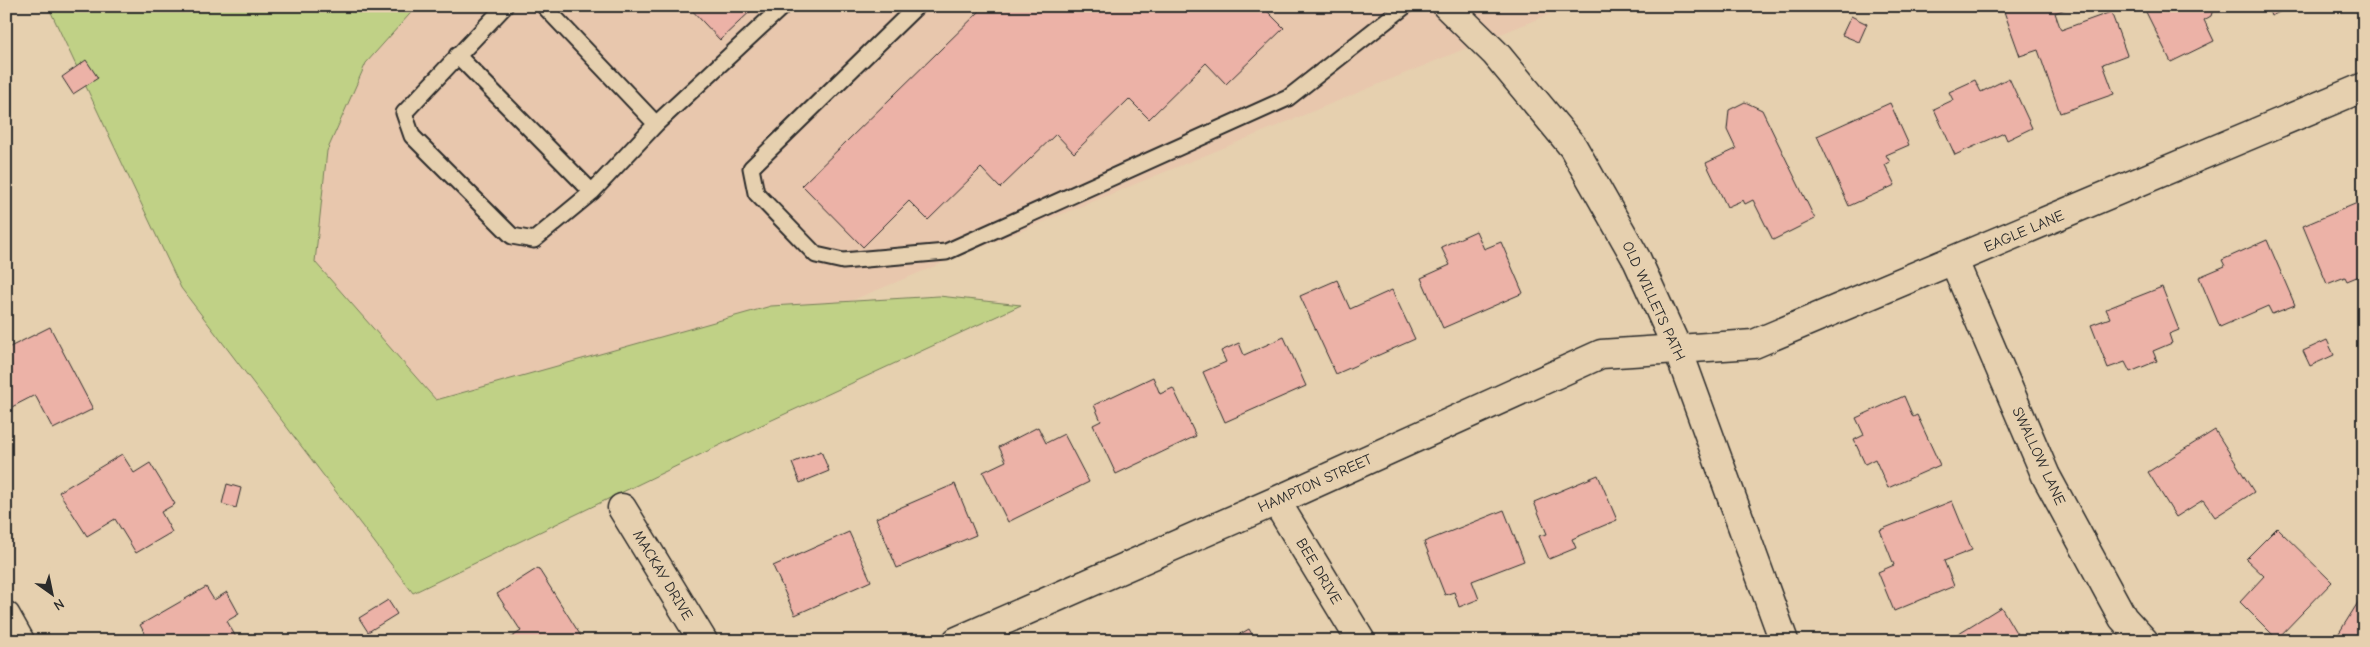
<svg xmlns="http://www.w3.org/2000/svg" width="2370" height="647" viewBox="0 0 2370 647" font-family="'Comic Neue',sans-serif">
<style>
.built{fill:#e8c7ad}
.green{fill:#c0d186;stroke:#767e58}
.building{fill:#ecb2a7;stroke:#2b2b2b}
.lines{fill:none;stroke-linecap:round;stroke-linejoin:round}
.service-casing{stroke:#2b2b2b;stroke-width:19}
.minor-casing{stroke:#2b2b2b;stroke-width:31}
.secondary-casing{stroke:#2b2b2b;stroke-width:31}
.service{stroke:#e6d0af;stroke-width:15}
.minor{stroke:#e6d0af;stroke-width:28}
.secondary{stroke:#e6d0af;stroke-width:28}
.labels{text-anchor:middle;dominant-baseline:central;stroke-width:4;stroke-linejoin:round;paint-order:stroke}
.street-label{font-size:15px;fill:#2b2b2b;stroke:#e6d0af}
</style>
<rect width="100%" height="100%" fill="#e6d0af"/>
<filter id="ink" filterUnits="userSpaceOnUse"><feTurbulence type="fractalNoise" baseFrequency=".02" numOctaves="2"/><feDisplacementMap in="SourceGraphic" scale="10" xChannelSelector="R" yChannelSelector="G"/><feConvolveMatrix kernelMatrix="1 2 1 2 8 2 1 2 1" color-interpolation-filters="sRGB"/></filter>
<g filter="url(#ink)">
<path class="built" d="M104,6H1569L380,494Z"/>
<path class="green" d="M48,6H417L366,63L327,151L315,262L436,400L771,306L939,296L1021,305L772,420L413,593L181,288Z"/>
<path class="building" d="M688,6H756L720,40Z
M985,6H1262L1284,28L1226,84L1206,63L1149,119L1129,99L1074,153L1056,134L1000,188L981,168L928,220L909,201L863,247L802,185Z
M2002,6H2072L2055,13L2061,30L2111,12L2127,55L2103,64L2114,94L2060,113L2038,50L2020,56Z
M2143,6H2214L2211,16L2204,20L2214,41L2171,62Z
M2267,6H2293L2271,16Z
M1851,16L1867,24L1859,42L1842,35Z
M86,60L98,78L73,94L62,77Z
M2009,78L2032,128L2007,140L2004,133L1955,155L1934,109L1953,100L1949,92L1975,80L1981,92Z
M1745,102L1762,110L1815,219L1773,240L1753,200L1745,204L1743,200L1727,207L1706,163L1736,149L1727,130L1729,110Z
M1890,103L1909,145L1886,155L1890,162L1885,165L1895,185L1849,206L1817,136Z
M2362,201L2364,206V274L2347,281L2345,277L2327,284L2303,226Z
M1476,231L1484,249L1501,242L1523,293L1443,328L1421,278L1450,265L1441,247Z
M2267,240L2295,305L2272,314L2268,306L2220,327L2199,277L2225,266L2222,260Z
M1337,280L1350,309L1392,290L1415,339L1336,374L1300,296Z
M2162,287L2179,330L2169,334L2172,343L2153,351L2157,361L2130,372L2125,362L2108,368L2091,325L2110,318L2106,309Z
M50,327L93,409L53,429L35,395L6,410V349Z
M1284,337L1306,386L1225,422L1203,372L1226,362L1221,351L1239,343L1244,355Z
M2327,340L2334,355L2310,366L2303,351Z
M1153,377L1160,394L1173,388L1196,436L1116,474L1093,425L1101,421L1094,405Z
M1904,396L1913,417L1917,415L1940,465L1888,488L1875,459L1865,464L1854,440L1864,435L1856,418Z
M1038,427L1046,443L1064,434L1089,482L1008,522L983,472L1006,461L999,447Z
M2215,430L2254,492L2215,517L2203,500L2176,517L2148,472Z
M821,451L829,471L800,483L792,463Z
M122,454L134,473L150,463L175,504L161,512L172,532L136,553L115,519L87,536L59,492Z
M1598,475L1617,520L1572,539L1576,548L1549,559L1539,536L1547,534L1534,502Z
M227,484L241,488L236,508L222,504Z
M955,484L976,535L897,568L876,518Z
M1952,501L1972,550L1944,561L1954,586L1894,611L1878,572L1894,565L1880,530Z
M1504,510L1524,561L1472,581L1479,599L1459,607L1454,592L1445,595L1424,542Z
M2277,528L2332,582L2277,639L2240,602L2264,576L2246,559Z
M849,532L871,581L795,615L773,566Z
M538,568L581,636L574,641L509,639L521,631L497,594Z
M206,587L214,600L227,592L239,614L227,621L238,641H149L140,625Z
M2362,596L2364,598V641H2334Z
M388,600L397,614L368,632L359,618Z
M2001,607L2021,641H1946Z
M1249,629L1256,641H1228Z"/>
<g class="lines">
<g class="service-casing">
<path id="service" d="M505,6L404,113L412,136L512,236L534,240L592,192L656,124
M544,6L656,124L783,6
M917,6L751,168L756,193L816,255L843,261L946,252L1288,98L1405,6
M457,55L592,192"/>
</g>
<g class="minor-casing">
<path id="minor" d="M1954,261L2046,476L2123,618L2144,641
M1276,501L1361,641
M622,508L703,641
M6,616L20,641
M957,641L1276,501L1601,354L1754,344L2364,87"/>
</g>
<g class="secondary-casing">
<path id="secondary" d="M1447,6L1496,54L1573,147L1637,260L1678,350L1784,641"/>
</g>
<use href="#service" class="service"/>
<use href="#minor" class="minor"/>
<use href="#secondary" class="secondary"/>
</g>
</g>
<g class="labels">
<g class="street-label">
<text transform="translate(2024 231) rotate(-23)">EAGLE LANE</text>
<text transform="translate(1654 301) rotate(65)">OLD WILLETS PATH</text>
<text transform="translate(2039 456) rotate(65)">SWALLOW LANE</text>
<text transform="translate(1315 483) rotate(-24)">HAMPTON STREET</text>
<text transform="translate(1319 571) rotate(59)">BEE DRIVE</text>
<text transform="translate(663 575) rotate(59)">MACKAY DRIVE</text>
</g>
</g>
<rect width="2370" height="647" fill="none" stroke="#e6d0af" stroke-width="25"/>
<rect x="12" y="12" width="2345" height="622" fill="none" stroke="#2b2b2b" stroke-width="2" filter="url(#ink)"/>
<g transform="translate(52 594) rotate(147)" stroke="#e6d0af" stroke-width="4" paint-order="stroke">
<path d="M0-4L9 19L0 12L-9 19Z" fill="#2b2b2b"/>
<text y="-8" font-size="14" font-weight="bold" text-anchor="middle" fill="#2b2b2b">N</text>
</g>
</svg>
